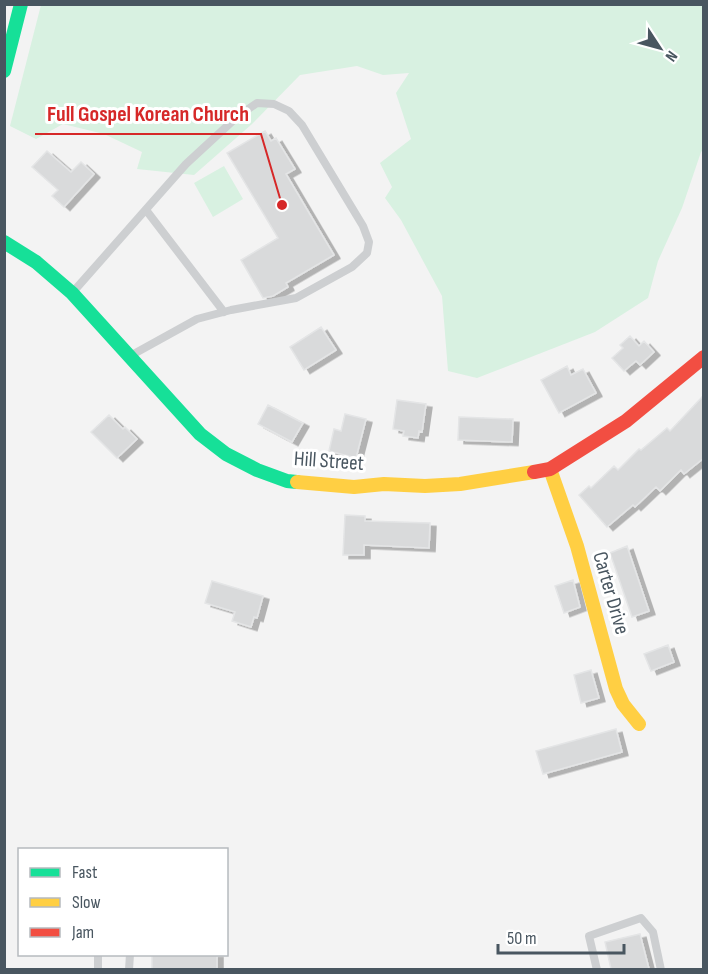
<svg xmlns="http://www.w3.org/2000/svg" width="708" height="974" viewBox="0 0 708 974" font-family="'Sofia Sans Condensed',sans-serif">
<style>
.green{fill:#d8f1e1}
.building{fill:#d9dadb;stroke:#e4e5e6;stroke-width:1.5;filter:url(#shadow)}
.lines{fill:none;stroke-linecap:round;stroke-linejoin:round}
.lane{stroke:#cdcfd1;stroke-width:8}
.fast{stroke:#16e098;stroke-width:14}
.slow{stroke:#ffcf43;stroke-width:14}
.jam{stroke:#f24e42;stroke-width:14}
.labels{text-anchor:middle;dominant-baseline:central;stroke-width:6;stroke-linejoin:round;paint-order:stroke}
.street-label{font-size:21px;fill:#495660;stroke:#fff}
.leader{fill:none;stroke:#d62828;stroke-width:2}
.callout-dot{fill:#d62828;stroke:#fff;stroke-width:2}
.callout-label{font-size:22px;text-anchor:middle;font-weight:bold;fill:#d62828;stroke:#fff;stroke-width:6;stroke-linejoin:round;paint-order:stroke}
</style>
<defs>
<filter id="shadow"><feDropShadow dx="6" dy="3.5" stdDeviation="0" flood-color="#0004"/></filter>
</defs>
<rect width="100%" height="100%" fill="#f3f3f3"/>
<path class="green" d="M41,5H703V150L701,152L682,208L658,261L648,298L595,332L477,378L448,371L442,296L401,220L385,198L392,187L380,163L411,139L396,93L409,73L383,75L357,66L300,75L252,124L194,175L137,169L142,152L104,134L63,124L36,139L10,126Z
M224,166L243,199L213,217L194,183Z"/>
<path class="building" d="M265,131L271,141L276,138L295,169L286,174L334,255L286,283L288,287L273,296L263,298L241,260L278,238L227,153Z
M47,151L71,172L81,162L94,174L64,207L52,196L58,190L32,167Z
M321,327L336,350L304,370L290,347Z
M630,336L639,346L644,341L654,352L640,365L636,361L624,371L612,358L623,348L620,345Z
M567,366L571,375L583,369L596,393L559,413L541,380Z
M704,395V458L684,474L681,470L660,491L656,487L635,507L633,505L607,527L579,495L589,486L591,488L614,466L618,470L639,449L641,450L667,428L670,431Z
M397,400L426,404L422,432L419,431L418,438L403,436L404,431L393,429Z
M268,405L303,423L292,442L258,424Z
M345,414L366,419L356,458L329,451L334,429L341,431Z
M109,415L123,429L125,427L137,439L117,458L91,432Z
M459,417L513,419L512,442L458,440Z
M345,515L365,516V521L430,523L429,548L364,545V555H343Z
M627,546L649,611L632,617L610,553Z
M573,580L580,607L564,613L555,586Z
M212,581L263,596L257,618L254,617L251,627L232,621L235,612L205,603Z
M668,645L674,662L651,671L644,654Z
M591,670L599,698L581,703L574,675Z
M616,729L622,752L543,774L536,751Z
M640,934L649,969H611L605,942Z
M152,954H217V969H152Z"/>
<g class="lines">
<path class="lane" d="M146,210L224,312
M73,292L186,164L238,116L257,103L274,104L289,111L302,125L363,226L369,242L367,253L352,267L296,298L231,310L197,319L130,356
M98,954V970
M129,970L130,954
M597,970L589,936L641,918L653,932L661,970"/>
<path class="fast" d="M4,71L21,4
M4,242L36,262L72,293L200,434L226,454L257,470L287,481L297,482"/>
<path class="slow" d="M550,469L577,546L616,689L623,704L639,724
M297,482L354,487L384,484L425,486L460,484L534,472"/>
<path class="jam" d="M534,472L550,469L626,421L704,357"/>
</g>
<g class="labels">
<g class="street-label">
<text transform="translate(329 461) rotate(4)">Hill Street</text>
<text transform="translate(611 593) rotate(74)">Carter Drive</text>
</g>
</g>
<path class="leader" d="M282 205L261 134H35"/>
<circle class="callout-dot" cx="282" cy="205" r="6"/>
<g class="callout-label">
<text x="148" y="121">Full Gospel Korean Church</text>
</g>
<rect width="708" height="974" fill="none" stroke="#495660" stroke-width="12"/>
<rect x="18" y="848" width="210" height="108" fill="#ffffff" stroke="#b6bbbf" stroke-width="1.5"/>
<rect x="30" y="868" width="30" height="9" fill="#16e098" stroke="#b6bbbf" stroke-width="1.5"/>
<text x="72" y="878" font-size="18" fill="#495660">Fast</text>
<rect x="30" y="898" width="30" height="9" fill="#ffcf43" stroke="#b6bbbf" stroke-width="1.5"/>
<text x="72" y="908" font-size="18" fill="#495660">Slow</text>
<rect x="30" y="928" width="30" height="9" fill="#f24e42" stroke="#b6bbbf" stroke-width="1.5"/>
<text x="72" y="938" font-size="18" fill="#495660">Jam</text>
<g transform="translate(660 48) rotate(126)" stroke="#ffffff" stroke-width="4.5" paint-order="stroke">
<path d="M0-4.5L10 22L0 15L-10 22Z" fill="#495660"/>
<text y="-9" font-size="16" font-weight="bold" text-anchor="middle" fill="#495660">N</text>
</g>
<path d="M498 944v9h126v-9" fill="none" stroke="#495660" stroke-width="3"/>
<text x="507" y="944" font-size="18" fill="#495660" stroke="#ffffff" stroke-width="4.5" paint-order="stroke">50 m</text>
</svg>
